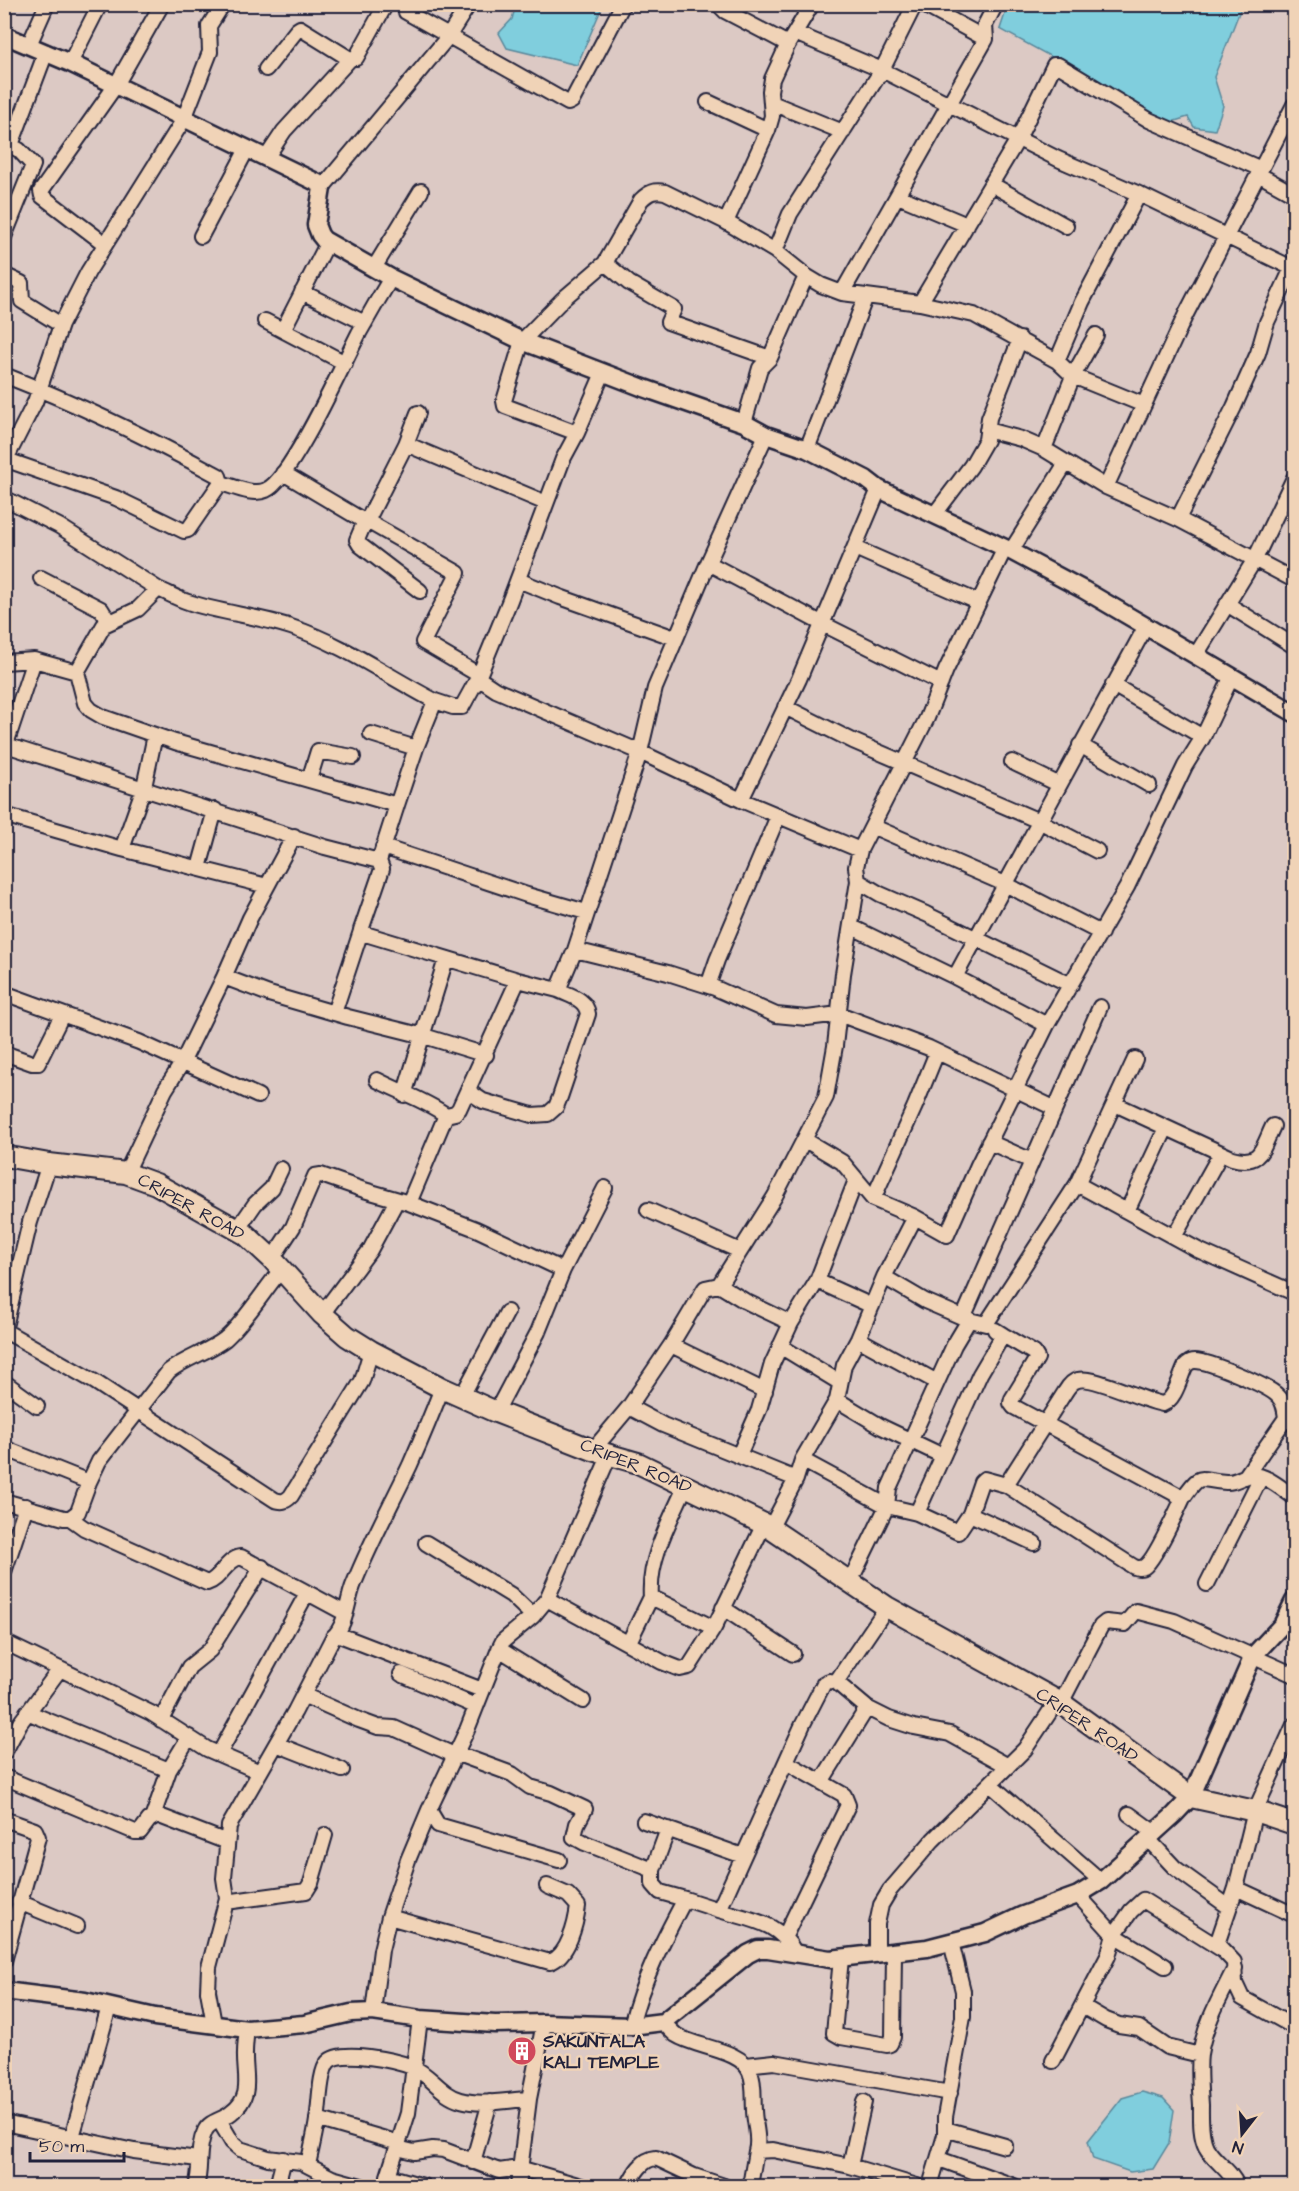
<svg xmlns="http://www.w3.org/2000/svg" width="1299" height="2191" viewBox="0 0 1299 2191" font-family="'Architects Daughter',sans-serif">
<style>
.water{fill:#80cedd;stroke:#5a899c;stroke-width:1.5}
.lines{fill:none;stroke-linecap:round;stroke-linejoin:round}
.minor-casing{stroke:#22223b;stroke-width:18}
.tertiary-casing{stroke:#22223b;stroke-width:21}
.secondary-casing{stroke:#22223b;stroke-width:24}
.minor{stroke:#f0d3b7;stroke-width:14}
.tertiary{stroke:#f0d3b7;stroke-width:16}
.secondary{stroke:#f0d3b7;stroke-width:20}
.labels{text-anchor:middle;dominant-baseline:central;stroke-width:5;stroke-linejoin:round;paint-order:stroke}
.street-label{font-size:18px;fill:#22223b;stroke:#f0d3b7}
.poi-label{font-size:18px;font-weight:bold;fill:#22223b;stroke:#f0d3b7;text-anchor:start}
</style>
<rect width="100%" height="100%" fill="#dcc9c4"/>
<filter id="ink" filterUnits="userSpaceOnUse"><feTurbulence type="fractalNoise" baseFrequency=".0167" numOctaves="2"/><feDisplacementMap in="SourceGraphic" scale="12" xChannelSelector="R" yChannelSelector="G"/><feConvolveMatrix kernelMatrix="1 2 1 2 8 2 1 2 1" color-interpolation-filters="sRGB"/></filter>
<g filter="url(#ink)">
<path class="water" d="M516,5V4L603,5L577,65L507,48L499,33L512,19Z
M1008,5H1242L1214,77L1223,106L1215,130L1194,127L1188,117L1159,126L1140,116L1132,100L1100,90L1094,80L1000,29Z
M1142,2092L1163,2098L1174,2110L1169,2143L1153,2169L1130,2172L1093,2159L1088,2141L1122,2098Z"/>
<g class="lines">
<g class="minor-casing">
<path id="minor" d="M406,4V12L568,103L572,101L623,4
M718,4L725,11L788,44
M812,4L788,44L772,79L770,91L772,116L768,130L726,222L775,251L806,276L821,285L842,293
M922,4L986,39
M795,33L882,70L1058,159L1139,194L1292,268
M29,45L47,4
M356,58L386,4
M70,63L100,4
M708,102L768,130
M772,103L843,132
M4,142L19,150L33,165L4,237
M11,145L46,52
M266,158L284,131L350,59L300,28L297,30L266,69
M1258,174L1294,194
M991,184L1066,226
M322,188L448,37L469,4
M1139,194L1082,302L1057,361L1073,376L1144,405
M898,196L967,225
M201,236L247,149
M105,244L42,196L41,191L116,85L162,4
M775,251L790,214L882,70L915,4
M605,263L641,200C649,192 654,190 665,192L726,222
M374,268L421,191
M4,275L21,283L22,301L61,325
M302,292L365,323
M866,296L920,303L974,315L1057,361
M920,303L1018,139L1054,65H1058L1149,120L1261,169
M265,321L345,363
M283,330L328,242
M603,373L577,433L563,459L510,600L478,678L496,690L640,752L741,800
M4,375C78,404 149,438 219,476L221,483
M418,413L406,444L546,503
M744,423L760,368L770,358L806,276
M987,430L1021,439L1044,449L1106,487L1178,519L1294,580
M577,433L505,406L504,401L522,341L563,299L605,263L629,283L674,309L668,322L770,358
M807,449L866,296L842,293L986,39L985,25L996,4
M1044,449L1073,376L1096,335
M4,459L116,498L184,531L188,530L219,485L221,483C235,487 253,496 266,490C291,480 344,362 359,333C369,315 380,296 391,278
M4,463L35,402L61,325L88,272L184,119L210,52L209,26L223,4
M283,473L364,521H367L406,444
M1106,487L1186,314L1294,105
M4,498L59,526L158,589
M934,515L971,466L986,440L989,418L1020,339
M1178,519L1234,407L1258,353L1267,322L1294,264
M365,521L357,540L360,545L420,591
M367,521L458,573L423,642L474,672L478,678L462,707H453L435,701
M855,548L978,602
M1011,551L1066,463
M708,563L823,624L941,683
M41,578L101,609L109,622
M518,580L560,597L675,638
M158,589C168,593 178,599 188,602C221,613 258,616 291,627C343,644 387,676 435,701L416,748L397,805L175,742L103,717L91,710L85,703L77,672L104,625L138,609Z
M1227,604L1294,646
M1196,655L1255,559L1294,478
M4,662L34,660L77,672
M1113,685L1203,737
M785,707L853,741L1039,821L1097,851
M371,734L416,748
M155,735L144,787L122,849L267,886
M6,745L325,847L379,861L397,805
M1080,745L1149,785
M4,750L34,660
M1012,762L1058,784
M309,780L318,751L353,757
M4,815L122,849
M874,827L1005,884L1101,933
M383,847L527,895L586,912
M860,850L741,800L799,679L879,489
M379,861L382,869L361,930L362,933L518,980
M199,868L215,810
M858,881L880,894L926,914L1071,985
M852,927L955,977L1146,626
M575,950L668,973L715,988L776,1015L807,1018L839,1014L929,1048L1054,1108
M224,977L269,994L348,1017L424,1036L486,1055
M955,977L1047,1025
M708,986L717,960L778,816
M4,993L139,1042L258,1096
M334,1013L361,931
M4,1053L32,1063H38L62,1015
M377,1080C400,1092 425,1100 446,1115
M468,1091L483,1101L532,1115L548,1114L556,1107L560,1097L588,1014C586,999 571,996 558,990
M404,1095L446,959
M1115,1104L1232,1158C1261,1166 1262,1149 1273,1126
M805,1140L842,1162L873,1199L915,1217
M989,1142L1032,1161
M126,1173L165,1090L182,1063L224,977L250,918L294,836
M1077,1184L1198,1250L1294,1293
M873,1199L915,1106L937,1052
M409,1203L476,1229L563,1270
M648,1210L740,1251
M1127,1211L1166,1128
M237,1230L255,1204L272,1188L281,1169
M1174,1237L1221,1153
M272,1259L293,1227L315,1176L321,1175L364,1190L409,1203L446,1115L455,1113L459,1109L518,980L558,990L575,950L640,752L655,688L708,563L766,435
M884,1277L925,1301L969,1320
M817,1281L872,1306
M719,1285L745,1301L791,1323
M322,1314L370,1250L397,1200
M963,1318L1100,1007
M4,1331L30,1222L49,1164
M5,1331L95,1382L275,1500C282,1502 285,1502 291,1496L362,1381L371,1351
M858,1339L937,1382
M671,1345L765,1391
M780,1346L839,1382
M4,1382L37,1406
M462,1396L507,1312
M837,1400L882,1427L943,1456
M629,1407L663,1425L796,1479
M496,1412L538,1332L563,1270L605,1188
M4,1448L89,1482
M593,1450L629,1407L671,1345L705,1288L719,1285L775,1196L826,1097L835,1046L843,974L858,881L856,867L860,850L927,718L946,670L1005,548
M739,1455L759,1410L772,1364L791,1323L817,1281L856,1180
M802,1460L887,1506L917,1513L958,1532L970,1514L981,1482L984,1479L1006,1485L1134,1567C1139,1568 1139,1569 1144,1567C1154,1561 1177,1511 1183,1498L1014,1407L1011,1403L1012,1399L1037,1358L1034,1353L1003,1335
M1245,1477L1286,1418
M686,1485C671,1519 648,1558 651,1597L714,1628L764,1524
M1006,1485L1065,1392C1068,1387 1072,1381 1078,1380C1094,1375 1142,1401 1163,1404C1176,1399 1180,1376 1186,1365C1190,1362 1190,1361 1195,1361C1209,1361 1269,1386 1278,1396C1284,1402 1285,1410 1286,1418L1294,1423
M1183,1498C1202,1470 1198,1481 1226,1482C1236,1483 1243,1475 1253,1475C1267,1475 1283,1490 1294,1497
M4,1501L64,1518H70L78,1512L89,1482L99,1461L169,1371C186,1358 208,1352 225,1339C243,1324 265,1289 281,1270
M917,1513L980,1374L1003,1335L995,1330
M970,1514L1034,1543
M70,1518L84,1528L207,1583C221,1579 226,1559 241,1557L345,1613
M771,1527L796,1479L802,1460L837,1400L844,1365L858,1339L884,1277L915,1217L947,1235L978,1165L1047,1025L1127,887L1185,766L1203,737L1232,676
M426,1543L511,1595L533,1616
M4,1572L26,1506
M850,1582L887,1506L889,1488L954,1345L969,1320L986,1324L1077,1184L1135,1059
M1207,1584L1261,1477
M547,1599L662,1662L680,1669L689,1667L714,1628
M723,1608L793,1654
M337,1634L482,1690
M4,1642L60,1669L20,1723L4,1753
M629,1642L651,1597
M499,1649L583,1701
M60,1669L151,1713L207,1749L260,1772L295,1711L333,1637C346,1626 347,1602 353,1586C369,1545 391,1505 410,1465C421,1440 432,1414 442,1388
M401,1674L475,1706
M836,1682L887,1607
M303,1695L359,1720L378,1727L394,1728L454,1755
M1061,1703L1101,1626L1106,1622L1125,1624L1136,1611L1174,1621L1294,1675
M27,1712L169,1770
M161,1720L189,1667L210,1650L262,1567
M1294,1725L1255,1811L1236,1888L1294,1915
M276,1744L342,1770
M455,1753L512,1774L530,1787L551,1793L585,1809L577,1824L574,1837L585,1843L653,1870
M219,1754L307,1593
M4,1777L135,1832H140L149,1820L157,1815L227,1842
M821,1782L867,1708
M990,1784L1101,1881
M429,1810L438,1825L559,1860
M1129,1814L1155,1833
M153,1816L169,1770L189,1737
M4,1819L35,1830L38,1837L4,1961
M644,1821L743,1856
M668,1829L653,1870V1884L660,1892L685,1899
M1148,1839L1175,1868L1229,1907
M1236,1888L1217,1944L1234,1962L1235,1983L1242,1998L1294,2027
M19,1902L77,1926
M226,1902L306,1891L311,1883L325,1835
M389,1917L550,1962C568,1956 576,1924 578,1906L568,1895L547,1886
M785,1936L848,1805L844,1795L786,1762
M795,1953C779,1921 750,1920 719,1910L803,1724L824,1683L829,1681L836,1682L867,1708L889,1719L914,1727L950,1734L1008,1766
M877,1954V1924L881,1905L890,1890L933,1840L1025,1749L1057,1701
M841,1958L834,2033L841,2037L887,2045L890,2044L893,2037L894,1953
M1165,1966L1114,1935L1131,1911L1143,1900L1221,1949
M1235,1968C1221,1996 1205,2023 1200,2054C1198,2071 1200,2089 1201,2105C1201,2118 1200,2135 1206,2147C1214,2162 1231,2170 1237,2186
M1082,2006L1106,2020L1119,2025L1139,2028L1167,2047L1200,2055
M373,2012L381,1950L389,1917L408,1860L429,1810L467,1730L499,1649L503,1641L533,1616L547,1599L610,1454
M420,2019L408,2113L388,2176L423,2186
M663,2022C667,2026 671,2031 676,2035C696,2048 741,2049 750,2072C755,2083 753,2098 754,2110C754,2123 760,2138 756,2151L773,2150L850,2166L917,2186
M214,2024L208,1991L209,1967L227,1898L224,1878L229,1826L260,1772
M631,2026C642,1981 663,1940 685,1899L719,1910
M1053,2061L1108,1956L1114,1935L1078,1895
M746,2065L774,2062L950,2093
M317,2119L399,2143
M219,2120L232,2142L240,2149L268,2158L301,2162L332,2178L361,2186
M4,2123L134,2151L198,2159
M945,2129L1005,2146
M72,2137L109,2007
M397,2148L414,2152L433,2149L444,2150L499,2171L519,2168L581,2186
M939,2159L1014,2186
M473,2162L490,2102
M308,2165C311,2150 315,2135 317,2120C320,2105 319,2073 328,2062C340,2048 397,2061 412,2067C430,2074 441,2095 461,2100C482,2106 507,2100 529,2099
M850,2166L864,2102
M196,2186C202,2169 196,2149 205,2131C209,2121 223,2120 231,2113C254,2096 244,2076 245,2053C245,2045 246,2037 247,2029
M277,2186L284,2159
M518,2186L529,2099L544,2023
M628,2186C634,2174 642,2159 656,2158L694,2176L724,2186
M750,2186L756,2151
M930,2186L945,2135V2117L963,2017V1991L951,1942"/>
</g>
<g class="tertiary-casing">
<path id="tertiary" d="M4,35L70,63L320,184L322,188L316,225L320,235L324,240L391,278L522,341L641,387L744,423L766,435L807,449L866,479L879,489L1005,548L1084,590L1294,713
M4,1991L85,2001L155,2017L247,2029L304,2024L351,2013L373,2012L420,2019L495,2024L544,2023L631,2026L663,2022L748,1954L758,1949H768L830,1959L927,1948L985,1933L1023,1915L1078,1895L1101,1881L1174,1815L1191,1797L1253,1656L1282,1625L1294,1601"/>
</g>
<g class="secondary-casing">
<path id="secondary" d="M4,1156L49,1164L126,1173L156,1184L245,1234L272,1259L322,1314L347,1336L371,1351L442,1388L496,1412L593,1450L638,1463L764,1524L887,1607L1061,1703L1191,1797L1255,1811L1294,1824"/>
</g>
<use href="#minor" class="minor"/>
<use href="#tertiary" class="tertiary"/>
<use href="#secondary" class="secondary"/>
</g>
</g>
<defs>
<g id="building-disc" transform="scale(1.5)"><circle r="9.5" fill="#d1495b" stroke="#f0d3b7"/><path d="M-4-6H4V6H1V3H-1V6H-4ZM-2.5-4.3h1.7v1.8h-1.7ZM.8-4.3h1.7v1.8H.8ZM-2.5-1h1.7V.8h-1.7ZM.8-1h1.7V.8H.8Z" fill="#fff"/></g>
</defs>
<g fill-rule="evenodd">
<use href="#building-disc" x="522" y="2051"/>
</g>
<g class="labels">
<g class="street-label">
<text transform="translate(191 1207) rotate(29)">CRIPER ROAD</text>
<text transform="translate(636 1466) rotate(22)">CRIPER ROAD</text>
<text transform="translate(1087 1725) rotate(34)">CRIPER ROAD</text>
</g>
<g class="poi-label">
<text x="543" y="2041">SAKUNTALA<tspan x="543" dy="21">KALI TEMPLE</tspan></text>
</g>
</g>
<rect width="1299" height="2191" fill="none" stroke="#f0d3b7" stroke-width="24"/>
<rect x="12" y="12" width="1275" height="2167" fill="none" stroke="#22223b" stroke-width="2" filter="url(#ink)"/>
<g transform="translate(1242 2134) rotate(197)" stroke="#f0d3b7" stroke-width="4.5" paint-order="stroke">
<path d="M0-4.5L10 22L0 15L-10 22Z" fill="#22223b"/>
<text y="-9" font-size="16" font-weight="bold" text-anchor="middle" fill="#22223b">N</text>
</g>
<path d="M30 2152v9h94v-9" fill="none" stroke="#22223b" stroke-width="3"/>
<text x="39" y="2152" font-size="18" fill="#22223b" stroke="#f0d3b7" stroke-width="4.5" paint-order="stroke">50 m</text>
</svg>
